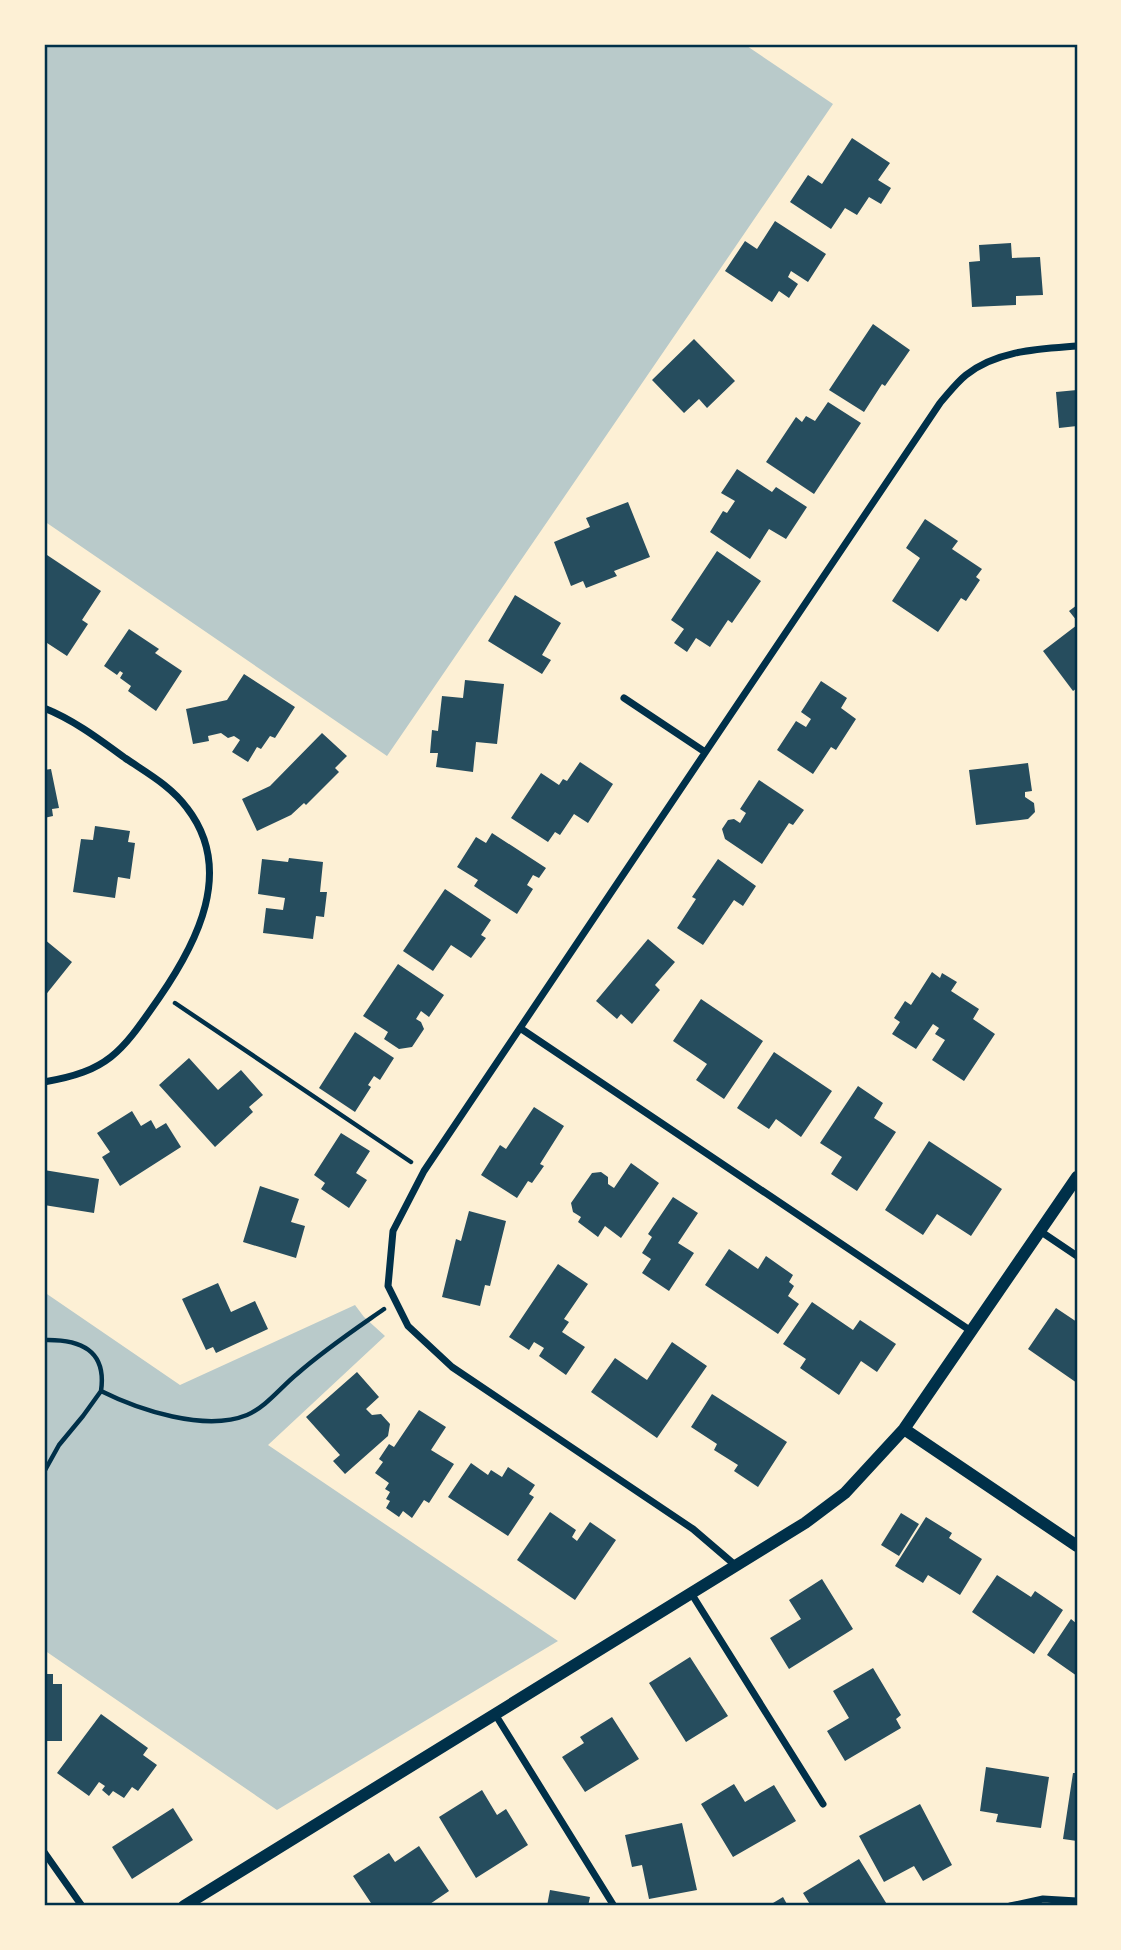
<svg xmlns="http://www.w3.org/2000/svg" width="1121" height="1950" viewBox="0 0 1121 1950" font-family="Commissioner,sans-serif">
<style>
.green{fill:#b9caca}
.building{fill:#264d5e}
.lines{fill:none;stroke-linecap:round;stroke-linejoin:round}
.path{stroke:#003049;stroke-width:4.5}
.minor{stroke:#003049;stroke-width:7}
.tertiary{stroke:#003049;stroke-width:12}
.neatline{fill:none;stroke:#003049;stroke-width:2.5}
</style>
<rect width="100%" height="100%" fill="#fdf0d5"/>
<path class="green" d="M44,44H744L833,104L387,756L44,521Z
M44,1292L180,1385L355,1305L364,1317L385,1336L268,1445L558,1641L277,1810L44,1650Z"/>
<path class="building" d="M852,138L890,163L878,180L891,188L881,204L869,197L857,215L845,208L831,229L790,202L808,175L822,184Z
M775,221L826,254L808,282L791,271L788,277L798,284L789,298L779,291L772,302L725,271L745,241L757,249Z
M1011,243L1012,258L1040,257L1043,295L1016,296V305L972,307L969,262L980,261L979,245Z
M873,324L910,350L885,386L882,384L864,412L829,390Z
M694,339L735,381L707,408L699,399L684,413L652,380Z
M1077,390V426L1059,428L1056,392Z
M828,402L861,423L814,494L766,462L796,417L802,422L806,416L815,421Z
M737,469L772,492L776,487L807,507L786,539L769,529L750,559L710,532L723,511L727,513L735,501L721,493Z
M628,502L650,557L614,571L617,576L586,588L583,581L571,586L554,542L590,527L586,518Z
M925,519L958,541L952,549L982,569L976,577L980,580L966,601L961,598L938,632L892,601L920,558L906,548Z
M717,551L761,581L732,623L728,620L710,647L696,638L687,652L674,643L684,629L671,620Z
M44,553L101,591L82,620L88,624L67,656L44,641Z
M515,595L561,623L542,655L551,660L542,674L488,641Z
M1077,605V621L1069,611Z
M1077,625V688L1073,691L1043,651Z
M129,629L159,649L155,653L182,671L156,711L128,691L131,686L120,678L123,673L120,671L117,675L104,666Z
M244,674L295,707L275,738L270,736L261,749L257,747L248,762L232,752L240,740L234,736L228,738L221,733L208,736L209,741L193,744L186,709L227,700Z
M465,680L504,684L497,744L476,742L473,772L436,767L438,753H430L432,730L438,731L442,696L463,698Z
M821,681L847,698L841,708L856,719L836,750L831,747L813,774L777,750L796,721L806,727L811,719L801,712Z
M322,733L347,756L335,768L339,772L306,805L304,803L291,815L257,831L242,799L270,786Z
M580,762L613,784L588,823L574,814L560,835L555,832L548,842L511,818L541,773L559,785L563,779L567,781Z
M1028,763L1032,791L1025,792V797L1034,803L1035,812L1028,819L976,825L969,770Z
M51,769L59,808L52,809L53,816L44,818V770Z
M759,780L804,810L793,825L789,823L762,864L725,839L722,829L728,820L734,819L740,823L746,813L740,809Z
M95,826L130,831L128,842L135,843L130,879L118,877L115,898L73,892L81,839L93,840Z
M492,833L546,868L539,878L533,875L527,885L533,889L517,914L474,886L478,880L457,867L476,837L486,843Z
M289,858L323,862L320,892H327L324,917L316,916L313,939L263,933L266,908L283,910L285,898L258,894L262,859L288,862Z
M718,859L756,886L743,906L734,900L703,945L677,928L696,899L692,897Z
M445,889L491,920L481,935L486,938L471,958L451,945L433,971L403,951Z
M44,939L72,962L44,997Z
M648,939L675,962L655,985L660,990L632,1024L621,1014L617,1019L596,1001Z
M398,964L444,995L429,1017L421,1011L416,1019L421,1022L424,1029L412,1047L399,1049L384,1039L388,1032L363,1016Z
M932,972L940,978L942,973L957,982L951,991L979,1009L973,1019L995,1034L964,1081L932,1060L945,1040L935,1034L939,1028L933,1024L916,1049L892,1034L900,1022L894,1018L905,1001L911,1005Z
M701,999L763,1041L724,1099L696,1080L707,1064L673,1041Z
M355,1032L394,1058L380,1080L374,1076L368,1085L371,1087L355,1112L319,1088Z
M774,1052L832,1091L801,1137L776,1119L769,1129L737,1108Z
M189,1058L218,1090L241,1070L263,1095L249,1107L253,1112L215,1147L159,1085Z
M858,1086L883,1103L874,1118L896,1132L857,1191L831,1174L842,1157L820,1143Z
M534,1107L564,1126L540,1164L544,1166L532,1183L528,1181L517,1198L481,1175L500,1145L506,1149Z
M132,1111L141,1126L151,1120L156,1129L166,1123L181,1147L120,1186L102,1157L110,1152L97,1133Z
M341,1133L370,1151L356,1173L367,1180L349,1208L321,1189L325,1183L314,1175Z
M929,1141L1002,1189L971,1236L937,1214L923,1235L885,1210Z
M631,1163L659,1183L621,1238L605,1226L598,1237L578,1222L581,1217L573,1212L571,1203L592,1173L601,1172L608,1177V1184L614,1188Z
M44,1170L99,1179L94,1213L44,1205Z
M260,1186L299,1199L291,1222L305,1226L296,1258L243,1242Z
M673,1197L698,1213L678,1243L694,1253L669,1291L642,1273L651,1259L642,1253L652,1237L648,1234Z
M469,1211L506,1221L490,1286L485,1285L480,1306L442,1297L456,1239L461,1241Z
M729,1249L758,1269L766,1256L793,1275L789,1282L794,1286L788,1296L799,1304L778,1334L705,1285Z
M558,1264L588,1284L564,1319L569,1322L562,1332L585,1347L566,1375L539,1356L544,1348L534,1342L529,1350L509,1337Z
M218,1283L231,1312L255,1301L268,1329L216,1353L213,1347L206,1350L182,1299Z
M812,1302L853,1330L860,1320L896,1344L877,1372L861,1361L839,1395L800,1368L806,1359L783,1344Z
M1056,1308L1077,1322V1383L1028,1349Z
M672,1342L707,1366L657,1438L591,1392L615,1358L647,1380Z
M357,1372L379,1397L366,1409L372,1415L381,1414L390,1424L388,1436L345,1474L333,1461L340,1455L306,1417Z
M712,1394L787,1442L758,1487L734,1471L738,1465L714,1450L717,1444L691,1427Z
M419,1410L446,1427L431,1450L454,1464L429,1503L424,1500L412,1518L403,1511L399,1517L386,1508L390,1501L386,1499L390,1492L385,1489L389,1483L375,1473L383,1462L379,1459L389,1444L394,1447Z
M471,1463L488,1475L491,1470L502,1477L508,1467L535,1485L529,1494L534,1497L508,1536L448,1497Z
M550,1512L576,1530L572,1537L577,1541L590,1522L616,1540L575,1600L517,1560Z
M901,1513L919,1524L899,1556L881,1545Z
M926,1517L952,1533L949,1538L982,1559L960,1595L928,1575L923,1583L895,1566Z
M997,1575L1031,1597L1035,1591L1063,1610L1034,1654L972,1612Z
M822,1579L853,1629L789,1669L770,1638L801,1619L789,1600Z
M1071,1619L1077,1624V1676L1047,1655Z
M690,1657L728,1716L686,1742L649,1683Z
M873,1668L901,1715L896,1719L901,1728L845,1761L827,1731L849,1718L833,1691Z
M44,1674H53V1684H62V1741H44Z
M101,1714L148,1748L143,1755L157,1765L138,1791L132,1787L124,1798L113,1791L109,1796L102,1790L105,1786L99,1782L89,1796L57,1773Z
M612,1717L639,1759L585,1792L562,1757L584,1743L580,1737Z
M986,1767L1049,1777L1041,1828L996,1822L998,1814L980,1811Z
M1073,1773H1077V1841L1063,1839Z
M734,1784L745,1802L774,1785L796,1821L733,1857L701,1804Z
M482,1790L497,1815L506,1809L528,1845L476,1878L439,1817Z
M920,1804L952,1865L923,1881L914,1866L884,1882L859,1836Z
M173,1808L193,1840L132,1879L112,1847Z
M682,1823L697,1890L649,1899L642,1865L632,1867L625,1835Z
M419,1846L449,1891L427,1906H373L353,1876L389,1853L395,1862Z
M859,1859L888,1906H811L803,1893Z
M550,1890L590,1897L588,1906H547Z
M783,1897L788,1906H768Z"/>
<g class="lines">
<path class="path" d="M175,1003L411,1162
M44,1340C80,1339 107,1350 101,1391C139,1410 205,1432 247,1415C266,1407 281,1387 297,1374C324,1350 354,1330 384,1309
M44,1472L59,1445L83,1416L101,1391"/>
<path class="minor" d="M624,698L705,752
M44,708C74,720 99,739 125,758C147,773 171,786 187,808C235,870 197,943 159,998C122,1051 110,1071 44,1082
M520,1028L971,1331
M1040,1231L1077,1256
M735,1565L693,1529L452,1367L408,1326L388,1286L393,1231L424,1171L940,403C948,394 956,383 966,375C997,350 1040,349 1077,346
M691,1593L823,1804
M495,1714L614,1906
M44,1852L82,1906
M1010,1906L1043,1899L1077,1901"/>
<path class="tertiary" d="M904,1429L1077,1546
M184,1906L805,1523L845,1493L904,1429L1077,1177"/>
</g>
<rect width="1121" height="1950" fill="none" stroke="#fdf0d5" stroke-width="91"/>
<rect x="46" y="46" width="1030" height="1858" class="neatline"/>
</svg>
